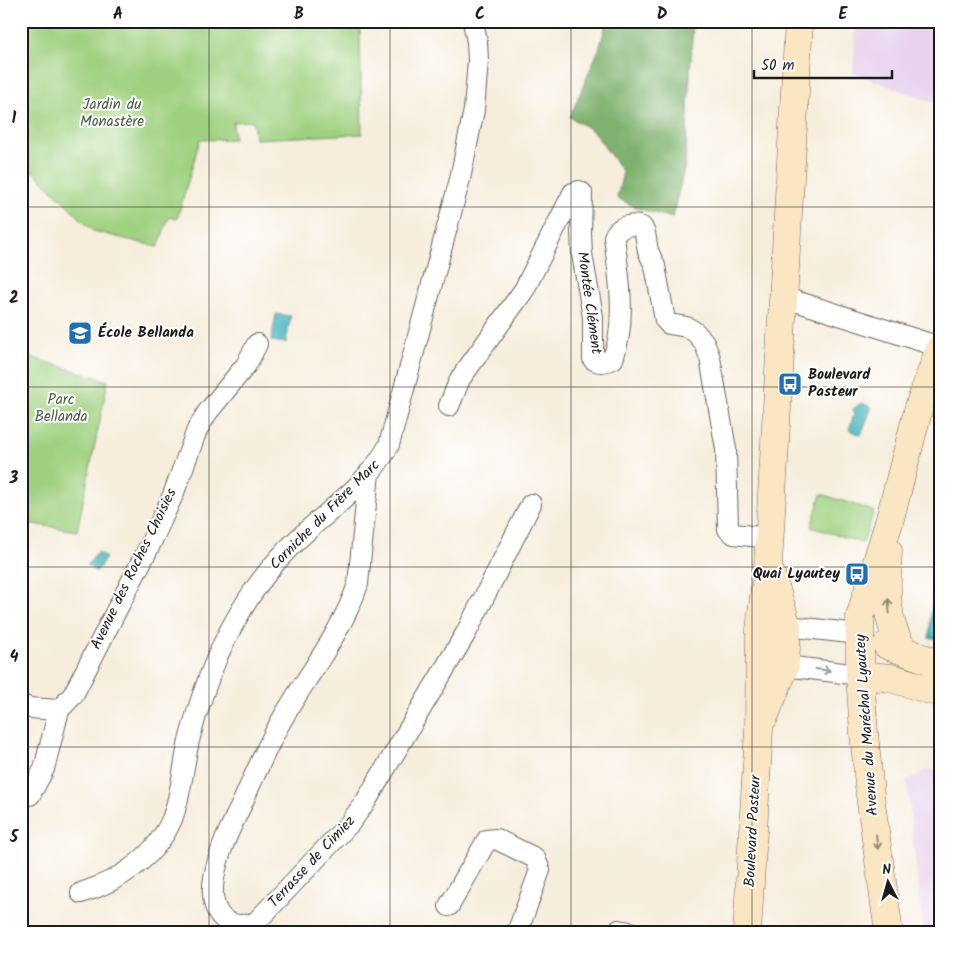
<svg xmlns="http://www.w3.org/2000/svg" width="961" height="954" viewBox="0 0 961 954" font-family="Kalam,sans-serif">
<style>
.built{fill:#e8d2ee}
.green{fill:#9fd07f;stroke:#5e764e}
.forest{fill:#7fb26e;stroke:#4e6745}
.water{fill:#42b2bb;stroke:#2f676c}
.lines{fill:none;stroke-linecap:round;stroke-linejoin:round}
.street-casing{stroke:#68655f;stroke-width:22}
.secondary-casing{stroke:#68655f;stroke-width:29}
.street{stroke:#fff;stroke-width:20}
.secondary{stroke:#fbe6c3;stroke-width:28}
.oneway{stroke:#978b78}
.oneway2{stroke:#999}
.grid{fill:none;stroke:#1c1c1c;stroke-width:1;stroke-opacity:0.55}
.labels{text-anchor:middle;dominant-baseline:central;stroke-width:4;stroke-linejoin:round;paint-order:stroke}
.park-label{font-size:15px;fill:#4a5b3f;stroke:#fff}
.street-label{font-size:15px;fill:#1c1c1c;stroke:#fff}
.poi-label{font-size:15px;font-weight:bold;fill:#1c1c1c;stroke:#fff;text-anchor:start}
.neatline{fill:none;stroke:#1c1c1c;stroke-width:2}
.grid-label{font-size:16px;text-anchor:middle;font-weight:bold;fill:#1c1c1c}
</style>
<rect width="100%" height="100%" fill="#fff"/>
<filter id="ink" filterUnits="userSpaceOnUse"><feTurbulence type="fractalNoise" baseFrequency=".02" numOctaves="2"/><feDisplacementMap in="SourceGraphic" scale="10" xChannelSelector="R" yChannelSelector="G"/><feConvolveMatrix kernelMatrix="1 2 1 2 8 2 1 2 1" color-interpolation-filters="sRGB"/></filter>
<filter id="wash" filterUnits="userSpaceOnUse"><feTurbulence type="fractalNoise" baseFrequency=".0096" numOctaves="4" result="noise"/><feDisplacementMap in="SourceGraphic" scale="20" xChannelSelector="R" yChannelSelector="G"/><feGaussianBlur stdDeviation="1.12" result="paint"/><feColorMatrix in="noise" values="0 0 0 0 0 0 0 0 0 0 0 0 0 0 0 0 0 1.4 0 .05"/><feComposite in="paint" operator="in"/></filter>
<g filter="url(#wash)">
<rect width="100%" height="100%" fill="#f6eddc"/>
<path class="built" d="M856,21H940V105L853,73Z
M926,770L940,771V933H925L920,908L907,781Z"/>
<path class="green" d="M21,21H360L362,134L255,139L253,121L233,122L234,139L200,140L177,219L169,217L158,247L93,231L35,173L21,168Z
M21,354L108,381L77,531L21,522Z
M821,494L874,511L863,543L811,527Z"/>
<path class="forest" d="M607,21H693L685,166L672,218L640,209L617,198L623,172L593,131L570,117L599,49Z"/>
<path class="water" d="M276,314L291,316L286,343L271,341Z
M861,403L872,407L861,435L849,430L854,414L853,409Z
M940,538V639L929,638L935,561Z
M98,552L106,558L96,572L87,565Z"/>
</g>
<g filter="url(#ink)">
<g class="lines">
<g class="street-casing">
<path id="street" d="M783,297L940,347
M449,406L460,379L524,290L573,193L579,191L582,193L581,233L582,254L593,317V359C599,364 606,362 613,359C627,321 619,276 614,237C618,226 631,223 642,227L645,233L648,251L655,266L665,320L669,324L687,327L695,332L704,342L710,358L726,449L728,529L734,534L769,538
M369,473L358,584C342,632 309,673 284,716C267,745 254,776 241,806C234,820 226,836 221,851C215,869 207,897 219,914C228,927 242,927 256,922L350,823L366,801L466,633L531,504
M774,628L787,626L859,634
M775,658L785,666L860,675
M21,705L30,708L59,710L73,695L149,547L173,495L197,430L207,413L246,365L257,344
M30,795L44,769L59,710
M81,893C119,881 156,857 172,819C182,793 183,764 190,737C197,710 207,681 218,655C237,613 263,572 297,540C328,510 368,485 389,445L460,179L474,110L478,60L477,42L473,21
M449,906L487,840L496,839L535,858L540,870L517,933
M617,933L619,930L634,933"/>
</g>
<g class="secondary-casing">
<path id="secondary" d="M888,551C886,585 884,622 904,651
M887,645L940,664
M860,675L891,678L940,693
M764,717L785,666L787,626L771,574
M747,933L759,729L760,630L768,565L799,21
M889,933L870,795L864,733L860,675V617L889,522L919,407L940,348"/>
</g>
<use href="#street" class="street"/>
<use href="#secondary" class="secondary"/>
</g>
<defs><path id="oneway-shaft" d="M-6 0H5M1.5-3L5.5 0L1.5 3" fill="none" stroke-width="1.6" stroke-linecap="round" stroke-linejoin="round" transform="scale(1.25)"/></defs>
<g class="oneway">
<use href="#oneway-shaft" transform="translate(889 606) rotate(-95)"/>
<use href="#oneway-shaft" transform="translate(877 842) rotate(83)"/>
</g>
<use class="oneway2" href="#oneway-shaft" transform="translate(823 670) rotate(7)"/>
</g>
<path class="grid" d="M209,21V933M390,21V933M571,21V933M752,21V933M21,207H940M21,387H940M21,567H940M21,747H940"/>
<defs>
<g id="school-square" transform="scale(1.25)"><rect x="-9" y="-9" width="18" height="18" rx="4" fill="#1f6fb2" stroke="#fff"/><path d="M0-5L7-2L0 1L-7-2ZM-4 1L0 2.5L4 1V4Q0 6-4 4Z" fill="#fff"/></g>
<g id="bus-square" transform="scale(1.25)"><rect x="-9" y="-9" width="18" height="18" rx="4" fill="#1f6fb2" stroke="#fff"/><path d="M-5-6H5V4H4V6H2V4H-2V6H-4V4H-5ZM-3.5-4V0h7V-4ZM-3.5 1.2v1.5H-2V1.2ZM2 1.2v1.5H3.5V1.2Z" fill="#fff"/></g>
</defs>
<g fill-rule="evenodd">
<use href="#school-square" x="80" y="333"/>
<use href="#bus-square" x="790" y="384"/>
<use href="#bus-square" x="857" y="574"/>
</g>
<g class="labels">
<g class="park-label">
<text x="112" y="105">Jardin du<tspan x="112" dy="17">Monastère</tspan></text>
<text x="61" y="400">Parc<tspan x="61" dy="17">Bellanda</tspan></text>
</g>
<g class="street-label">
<text transform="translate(589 303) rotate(82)">Montée Clément</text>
<text transform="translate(325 515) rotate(-45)">Corniche du Frère Marc</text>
<text transform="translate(134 569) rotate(-64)">Avenue des Roches Choisies</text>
<text transform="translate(867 725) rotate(-94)">Avenue du Maréchal Lyautey</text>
<text transform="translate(753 831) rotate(-87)">Boulevard Pasteur</text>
<text transform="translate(312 862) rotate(-47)">Terrasse de Cimiez</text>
</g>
<g class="poi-label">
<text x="98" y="333">École Bellanda</text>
<text x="808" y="375">Boulevard<tspan x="808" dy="17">Pasteur</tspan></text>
<text x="840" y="574" text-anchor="end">Quai Lyautey</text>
</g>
</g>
<rect width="961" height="954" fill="none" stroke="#fff" stroke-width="55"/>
<g transform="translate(888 882) rotate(354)" stroke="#ffffff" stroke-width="4" paint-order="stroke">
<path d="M0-4L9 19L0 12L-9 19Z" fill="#1c1c1c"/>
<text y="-8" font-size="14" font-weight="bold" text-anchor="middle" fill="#1c1c1c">N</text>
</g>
<path d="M754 70v8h138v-8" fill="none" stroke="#1c1c1c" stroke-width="2.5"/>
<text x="761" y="70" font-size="15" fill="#1c1c1c" stroke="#ffffff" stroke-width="4" paint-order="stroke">50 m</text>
<rect x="28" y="28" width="906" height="898" class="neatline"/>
<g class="grid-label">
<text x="118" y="19">A</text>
<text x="299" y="19">B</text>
<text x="480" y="19">C</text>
<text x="662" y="19">D</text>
<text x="843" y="19">E</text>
<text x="14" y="123">1</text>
<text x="14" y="303">2</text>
<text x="14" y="483">3</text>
<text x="14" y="662">4</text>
<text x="14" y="842">5</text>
</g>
</svg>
